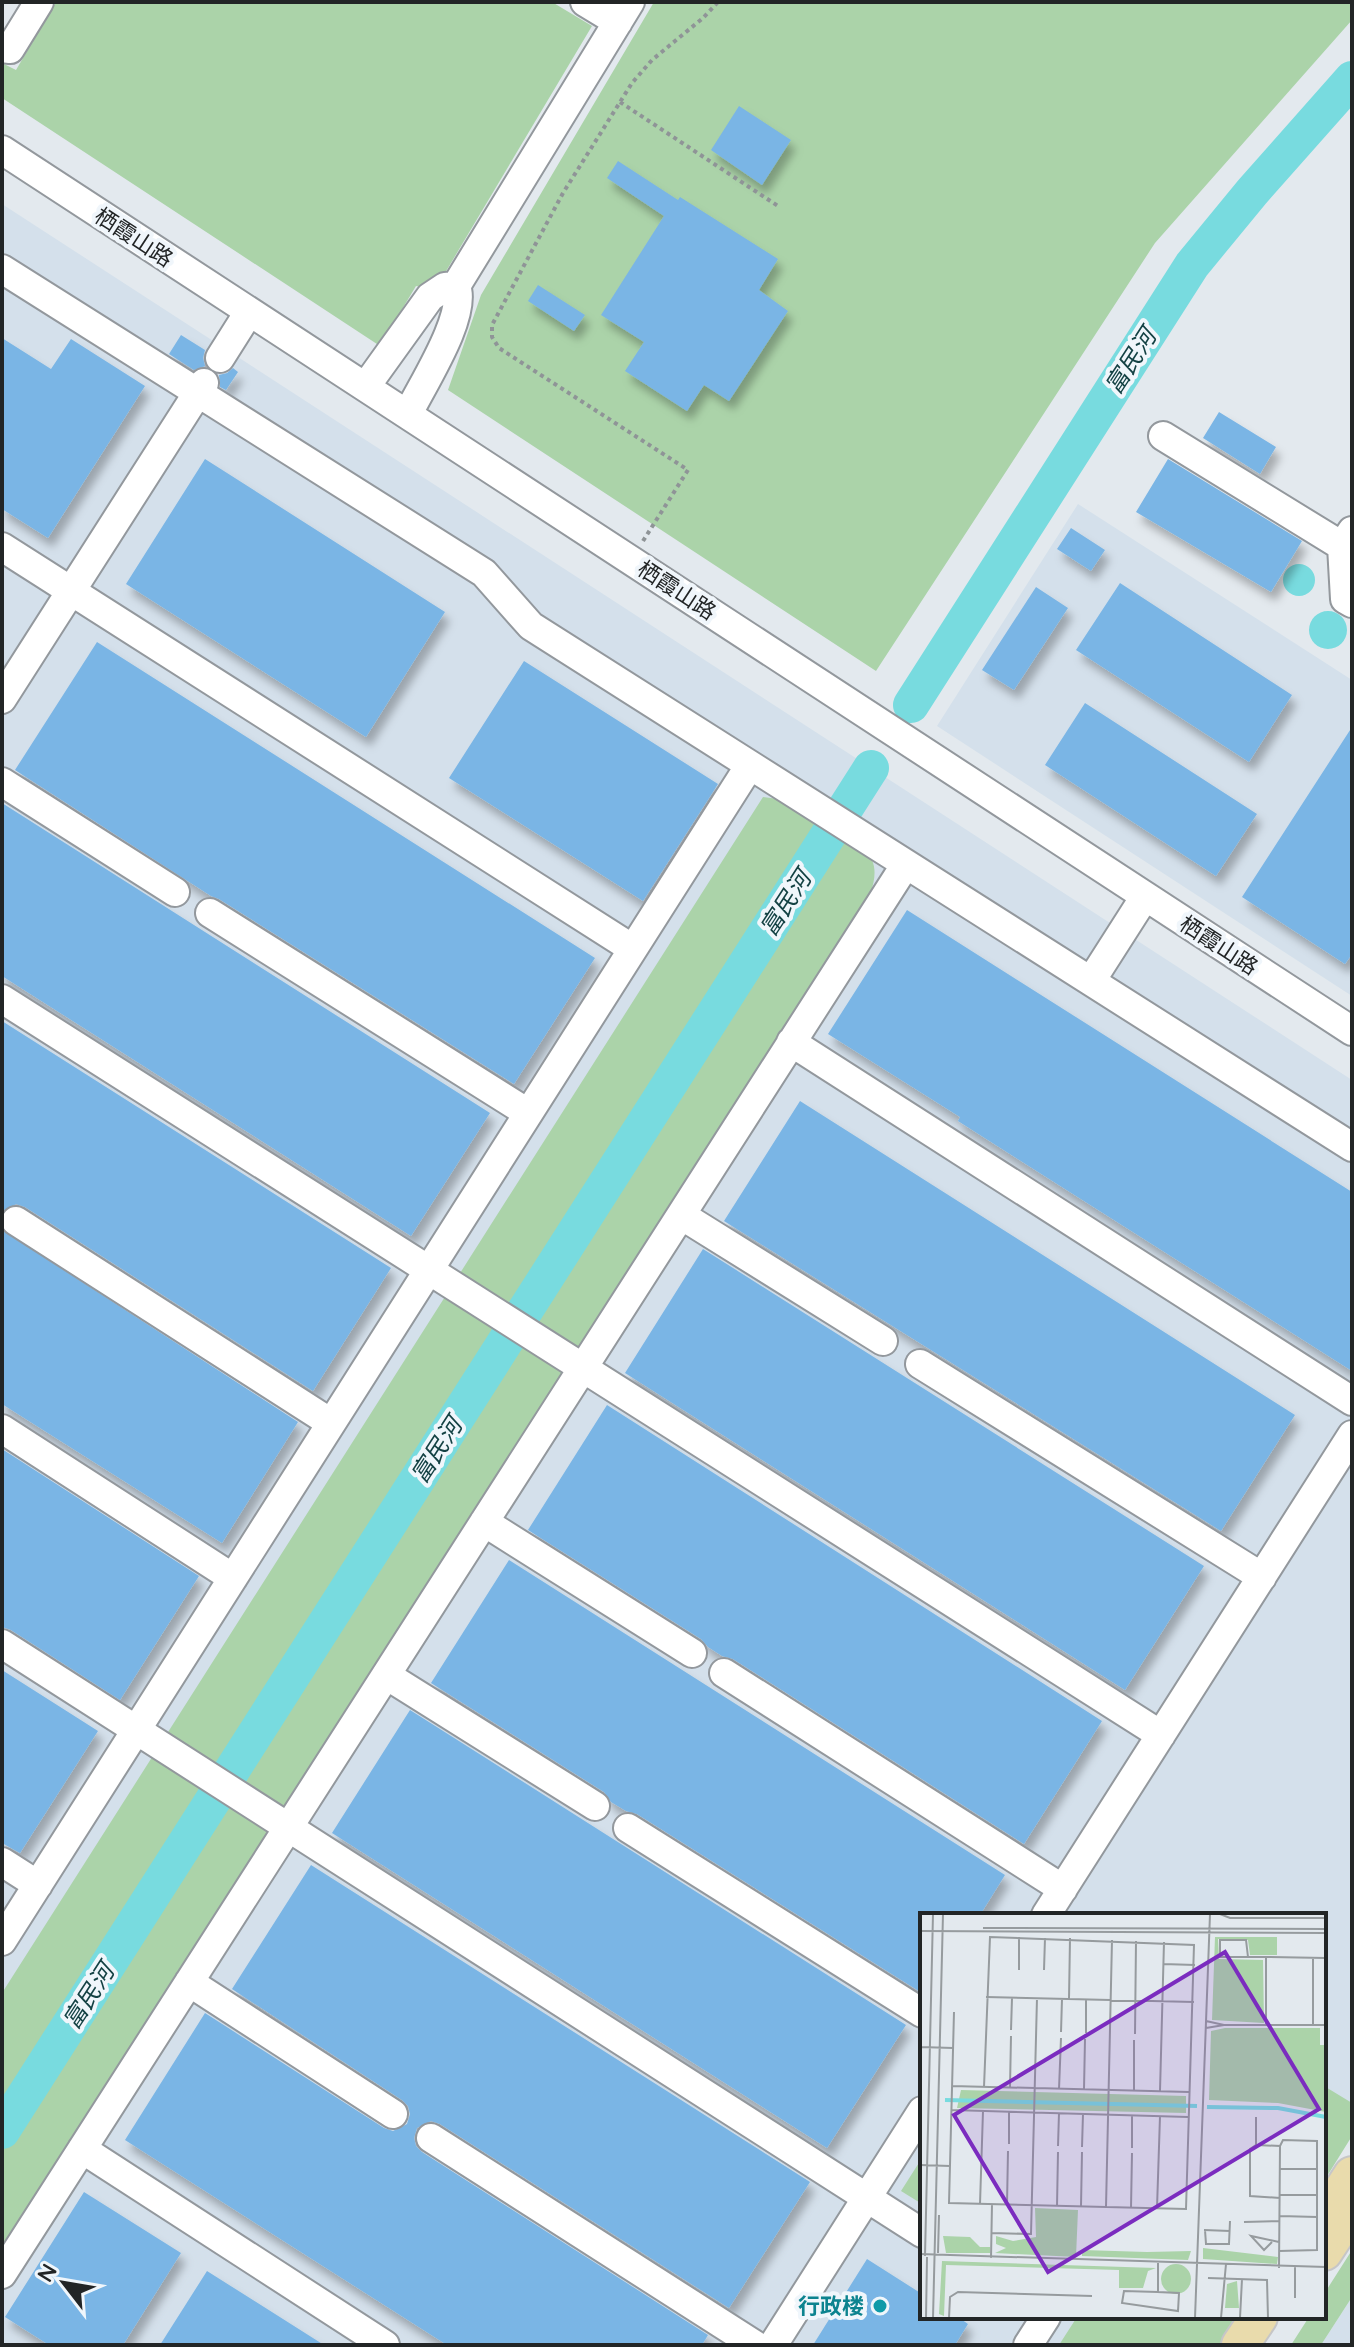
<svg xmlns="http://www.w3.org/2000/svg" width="1354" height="2347" viewBox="0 0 1354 2347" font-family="Quicksand,'Noto Sans SC',sans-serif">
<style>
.built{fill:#d4e0eb}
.green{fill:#abd3a9}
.water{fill:#78dbdf}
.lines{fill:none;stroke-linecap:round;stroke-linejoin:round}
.river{stroke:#78dbdf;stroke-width:36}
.building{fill:#7ab5e5;filter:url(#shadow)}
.minor-casing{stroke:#93989d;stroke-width:32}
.major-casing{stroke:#c6c6c7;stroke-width:40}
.path{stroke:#8f9497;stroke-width:4;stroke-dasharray:4 4;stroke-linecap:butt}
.minor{stroke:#fff;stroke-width:28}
.major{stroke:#e9dbac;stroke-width:36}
.culture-dot{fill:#0f9aa8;stroke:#f0f6fb;stroke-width:3}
.labels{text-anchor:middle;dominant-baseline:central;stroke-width:8;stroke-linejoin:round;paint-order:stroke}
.street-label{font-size:22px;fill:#222526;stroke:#f0f6fb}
.culture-label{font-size:22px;font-weight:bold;fill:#0d838f;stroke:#f0f6fb;text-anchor:end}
.water-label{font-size:24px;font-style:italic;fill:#144244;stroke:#f0f6fb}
.inset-river{fill:none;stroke:#78dbdf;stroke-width:4}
.inset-road{fill:none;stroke:#969b9e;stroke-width:2}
.view{fill:#7b2cbf;fill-opacity:0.15;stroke:#7b2cbf;stroke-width:4}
.inset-edge{fill:none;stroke:#222526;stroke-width:4}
</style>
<defs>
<filter id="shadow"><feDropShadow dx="5" dy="9" stdDeviation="4" flood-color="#0004"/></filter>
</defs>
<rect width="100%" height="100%" fill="#e3e9ee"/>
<path class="built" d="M2,204L1352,1080V2119L1324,2163V1915H922V2317H1225L1207,2345H2Z
M1078,504L1352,680V996L937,726Z
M1352,2297V2345H1321Z"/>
<path class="green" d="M56,2H552L592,26L439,283L425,288L416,286L380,346L2,98V63L16,70Z
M654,2H1352V20L1155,243L876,671L448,390L481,295Z
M763,797L778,799C799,810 864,842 872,860C879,876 870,895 864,909L2,2256V1993Z
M1324,2086L1352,2103V2136L1324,2181Z
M922,2158V2204L901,2191Z
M1352,2250V2297L1321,2345H1291L1309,2317H1324V2294Z
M1077,2317H1239L1222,2345H1059Z"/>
<path class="water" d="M1283 580a16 16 0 1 1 32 0a16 16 0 1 1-32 0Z
M1309 630a19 19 0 1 1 38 0a19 19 0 1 1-38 0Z"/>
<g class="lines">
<path class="river" d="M911,705L1192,265L1252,192L1352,79
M2,2131L871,768"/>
</g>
<path class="building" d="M739,106L791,140L762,185L711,150Z
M618,161L678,200L680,197L778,259L759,290L788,311L729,401L704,385L687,411L625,371L644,342L601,315L664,216L607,178Z
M538,285L585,315L574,331L528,301Z
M181,335L205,350L203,358L205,366L194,370L169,354Z
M2,338L51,369L71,339L145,386L48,538L2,509Z
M233,368L238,372L226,390L220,387L219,375L227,373Z
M1219,412L1276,447L1260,474L1203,438Z
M205,459L445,612L366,737L126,584Z
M1168,459L1302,541L1271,592L1136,512Z
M1071,528L1105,550L1091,571L1057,549Z
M1120,583L1292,695L1249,762L1076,650Z
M1036,587L1068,608L1014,690L982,670Z
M97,642L595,958L514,1084L219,899L211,896L15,770Z
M524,661L718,784L643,901L449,778Z
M1085,703L1257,814L1216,876L1045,765Z
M1352,727V954L1345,964L1242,897Z
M2,803L490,1113L411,1236L2,976Z
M907,910L1352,1192V1371L958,1121L960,1117L828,1034Z
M2,1021L391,1268L313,1391L25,1207L16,1204L2,1212Z
M800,1101L1295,1415L1221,1531L724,1221Z
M2,1230L298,1422L222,1543L2,1404Z
M703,1249L1204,1566L1125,1690L625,1373Z
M607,1405L1102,1721L1024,1844L733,1659L722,1656L708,1647L701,1639L528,1530Z
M2,1449L199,1576L120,1700L11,1630L2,1627Z
M509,1560L1005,1875L980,1915H922V1993L637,1814L626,1811L611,1802L604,1792L431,1683Z
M2,1670L98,1731L20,1853L2,1843Z
M410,1710L906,2025L827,2148L332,1833Z
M311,1865L810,2182L729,2308L440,2124L431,2121L417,2128L414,2138L416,2146L422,2152L708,2335L702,2345H447L125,2140L205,2013L384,2128L393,2131L407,2124L410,2114L408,2106L402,2100L232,1989Z
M84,2192L181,2253L123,2345H49L5,2317Z
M867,2259L922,2294V2317H958L968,2324L955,2345H813Z
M207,2271L324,2345H160Z"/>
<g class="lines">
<g class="minor-casing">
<path id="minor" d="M585,2L618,22
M2,48L10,49L39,2
M2,150L1352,1031
M2,269L484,573L531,626L1352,1147
M456,286L630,2
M220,358L249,312
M366,386L430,297L445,287L456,286C468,315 422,385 408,414
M1163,436L1342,546
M1352,531L1342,546L1345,599L1352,603
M2,547L633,949
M2,699L204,383
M2,782L175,892
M210,913L528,1113
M1091,981L1144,898
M2,999L1161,1735
M791,1042L1352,1401
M681,1215L883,1341
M16,1221L331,1423
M920,1364L1262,1577
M2,1429L233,1578
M484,1522L692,1653
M2,1644L922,2233
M724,1673L1063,1889
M386,1675L595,1806
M628,1828L922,2013
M2,1862L38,1885
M1046,1915L1352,1435
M2,1941L750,765
M189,1982L393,2114
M431,2138L755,2345
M82,2149L385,2345
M2,2274L906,864
M773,2345L922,2111
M1028,2345L1046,2317"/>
</g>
<g class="major-casing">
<path id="major" d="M1324,2218L1352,2175
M1324,2252L1352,2209
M1240,2345L1259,2317"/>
</g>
<path class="path" d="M620,102L778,206
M643,541L688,470L499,348L492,337V325L563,193L632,83L652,60L703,18L718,2"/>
<use href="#minor" class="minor"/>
<use href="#major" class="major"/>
</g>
<circle class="culture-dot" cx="880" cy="2306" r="8"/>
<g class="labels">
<g class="street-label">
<text transform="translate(134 237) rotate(33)">栖霞山路</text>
<text transform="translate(677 590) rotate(33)">栖霞山路</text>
<text transform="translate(1219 945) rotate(33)">栖霞山路</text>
</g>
<g class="culture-label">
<text x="864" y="2306">行政楼</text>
</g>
<g class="water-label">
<text transform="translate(1130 361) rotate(-57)">富民河</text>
<text transform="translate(785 903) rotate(-57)">富民河</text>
<text transform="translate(436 1450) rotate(-57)">富民河</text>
<text transform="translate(88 1996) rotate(-57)">富民河</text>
</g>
</g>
<g transform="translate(920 1913)">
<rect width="406" height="406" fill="#e3e9ee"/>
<path d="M295,24H357V42H330L328,27L298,26L299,46L343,47L344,110L292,107ZM305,115H400V132H406V199L358,190L289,187L291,118ZM41,177L266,183V200L37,195ZM115,295L158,297L156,344L75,340L86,335L76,331V323L93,328L116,324ZM23,323L50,324L60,334H70V340H26ZM283,335L358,344L357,351L283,346ZM162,337L227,339L271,338L268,347L162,343ZM22,348L236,355L228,358L223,375H199V357L26,352L24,403L19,401ZM241 366a15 15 0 1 1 30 0a15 15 0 1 1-30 0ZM317,368L319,395H305L307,371Z" fill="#abd3a9"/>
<path class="inset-river" d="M25,187L277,193M287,194L358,195L406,204"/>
<path class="inset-road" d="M61,1H247M300,1L310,5H406M63,15L406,16M0,18L406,20M328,44L326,27H300V44H346V112M346,44L406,45M393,45V112M243,51L275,52M99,57V24M124,57L125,25M66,84L274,89M149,86L150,25M34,99L29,290L266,296L274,32L70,24L64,174M304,112H406M286,115L304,112L286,108M91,117L92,85M141,119L142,86M166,120V87M215,121L216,28M0,134L33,135M0,159L1,98M32,173L269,179M90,174L91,123M139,176L141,125M164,176L165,126M214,178V127M240,178L244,29M32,197L268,204M89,231V199M336,232V204M138,233L139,200M162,234L163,201M212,235V202M0,252L30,253M360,256H397M360,282H397M60,291L63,198M87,291L88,238M137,293L138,239M161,293L162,239M186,294L192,27M211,295L212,240M237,295L240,203M360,303L397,304M324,309L360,308M284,317L310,318M285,317L286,331H309L310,308M71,320L111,321L117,85M352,329L344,337L331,323L359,329M359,338L397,337V228L363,227L360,233M18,340L19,302M0,341L406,354M5,343L13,1M71,345L72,291M359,355L360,233L336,232L330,236V283L360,285M288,365L347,367L348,405M238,379L204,378L202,390L258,398L259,380L238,379V350M375,385V354M6,405L7,344M13,405L23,1M29,405L30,384L38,379L172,383M275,405L290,1M301,405L306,351M320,405L322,366"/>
<path class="view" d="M305,39L399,196L128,359L34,202Z"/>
<rect width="406" height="406" class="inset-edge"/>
</g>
<rect width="1354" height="2347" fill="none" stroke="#222526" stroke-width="8"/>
<g transform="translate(64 2283) rotate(301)" stroke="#f0f6fb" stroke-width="6" paint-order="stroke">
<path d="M0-6L14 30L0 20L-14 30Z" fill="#222526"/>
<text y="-12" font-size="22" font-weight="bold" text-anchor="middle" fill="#222526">N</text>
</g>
</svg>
